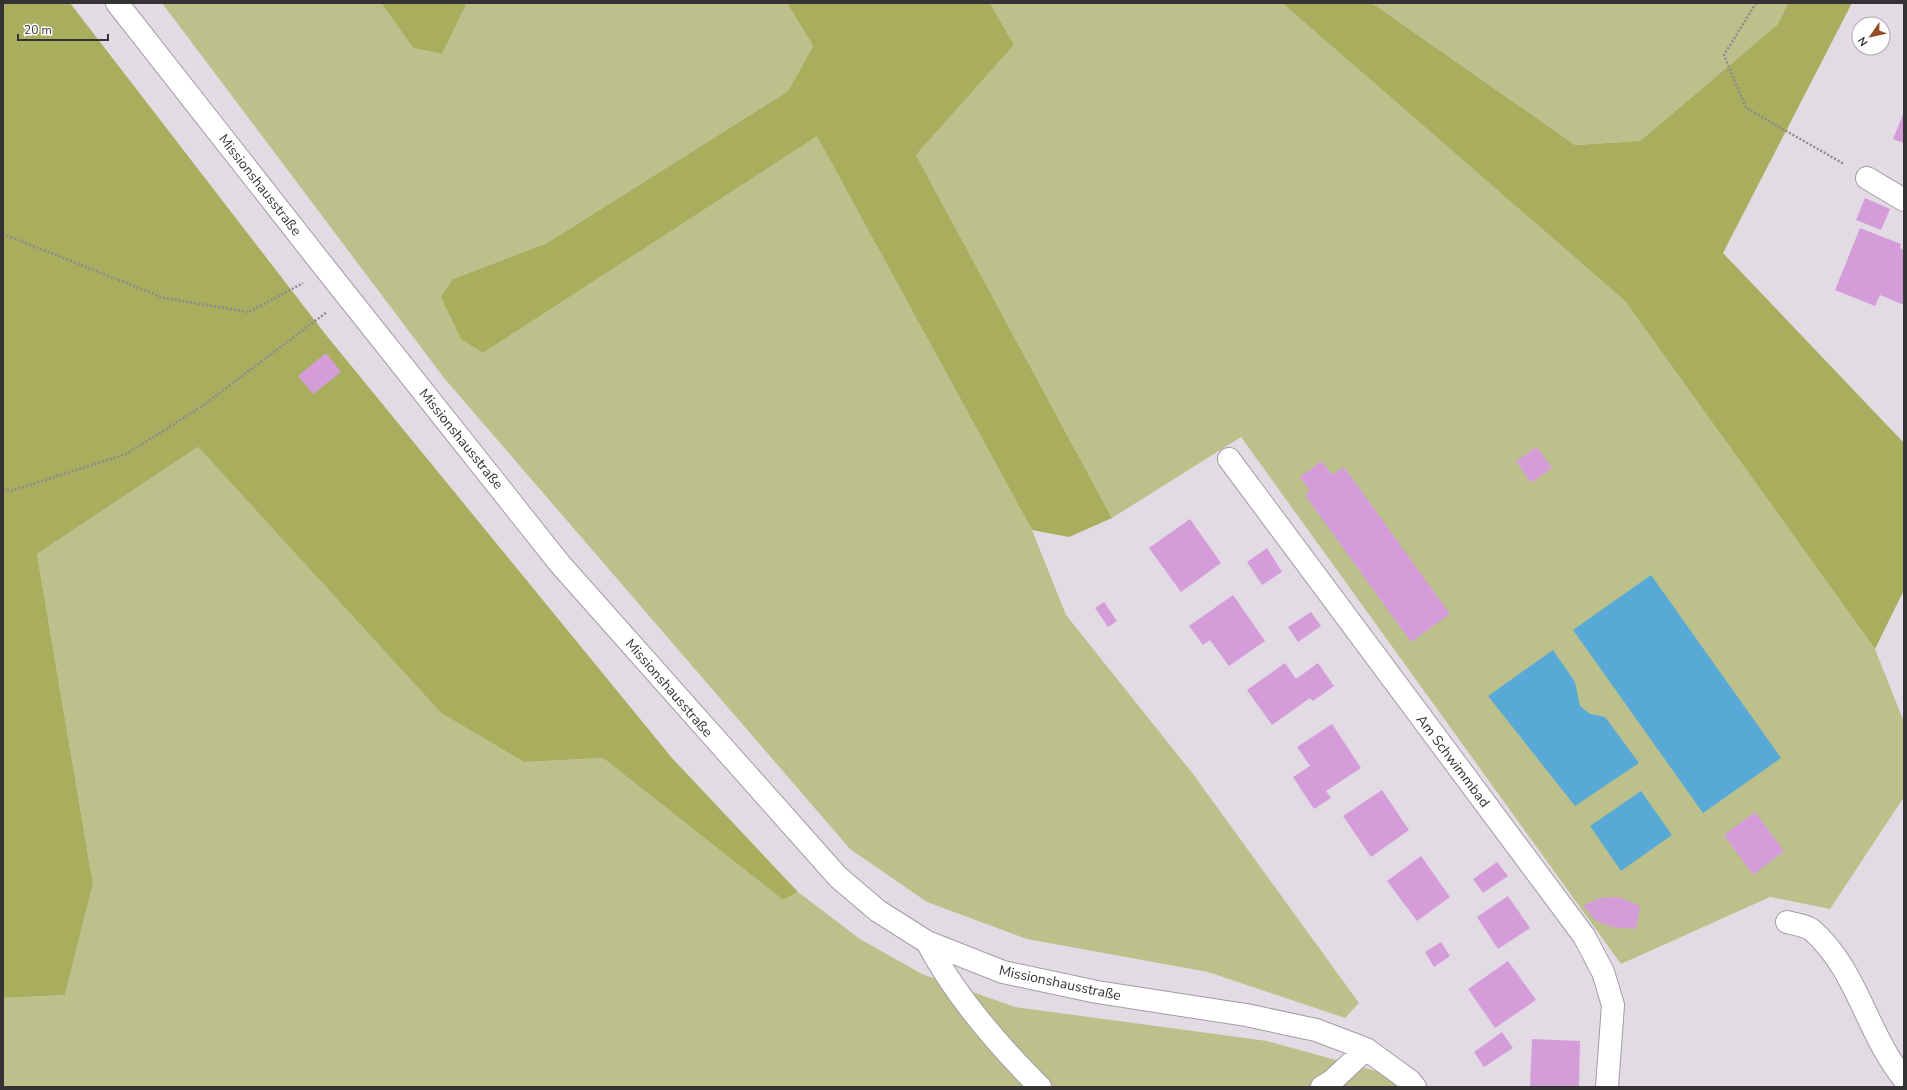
<svg xmlns="http://www.w3.org/2000/svg" width="1907" height="1090" viewBox="0 0 1907 1090" font-family="'Nunito Sans',sans-serif">
<style>
.green{fill:#bcc18c}
.forest{fill:#a9ae5f}
.water{fill:#59a9d7}
.building{fill:#d49dda}
.lines{fill:none;stroke-linecap:round;stroke-linejoin:round}
.minor-casing{stroke:#a29ca4;stroke-width:24}
.path{stroke:#8f8a90;stroke-width:2.5;stroke-dasharray:2 2;stroke-linecap:butt}
.minor{stroke:#fff;stroke-width:22}
.labels{text-anchor:middle;dominant-baseline:central;stroke-width:3;stroke-linejoin:round;paint-order:stroke}
.street-label{font-size:14px;fill:#353236;stroke:#fff}
</style>
<rect width="100%" height="100%" fill="#e3dbe4"/>
<path class="green" d="M162,3H381L413,48L442,54L467,3H787L813,46L788,91L547,243L453,279L483,353L817,135L1032,530L1066,615L1193,774L1359,1003L1345,1018L1208,972L1027,939L927,902L850,849L444,378Z
M990,3H1282L1625,301L1875,649L1904,722V797L1830,909L1770,897L1621,964L1241,437L1112,518L916,155L1014,45Z
M1372,3H1788L1778,24L1640,141L1575,145Z
M198,447L441,713L524,762L603,758L783,900L798,892L860,939L922,974L1015,1007L1267,1041L1383,1073L1402,1087H3V998L65,995L93,884L37,554Z"/>
<path class="forest" d="M3,3H70L326,335L672,758L798,892L783,900L603,758L524,762L441,713L198,447L37,554L93,884L65,995L3,998Z
M381,3H467L442,54L413,48Z
M787,3H990L1014,45L916,155L1112,518L1069,537L1032,530L817,136L483,353L461,339L441,297L453,279L547,243L788,91L813,46Z
M1282,3H1372L1575,145L1640,141L1778,24L1788,3H1852L1723,253L1904,443V590L1875,649L1625,301Z"/>
<path class="water" d="M1651,575L1781,758L1703,813L1573,630Z
M1553,650L1575,682L1580,706L1590,714L1605,717L1639,763L1575,806L1488,696Z
M1641,791L1672,835L1621,871L1590,826Z"/>
<path class="building" d="M1904,112V143L1893,139Z
M1865,198L1890,209L1881,230L1856,220Z
M1860,228L1901,244L1900,248L1904,250V305L1880,295L1875,306L1835,290Z
M326,353L341,372L313,394L298,376Z
M1537,447L1552,468L1531,483L1516,461Z
M1322,461L1332,475L1344,467L1450,614L1411,642L1305,495L1310,491L1300,477Z
M1190,519L1221,563L1181,592L1149,548Z
M1267,548L1282,572L1262,585L1247,562Z
M1233,595L1265,641L1229,666L1210,640L1203,645L1189,626Z
M1104,602L1117,621L1108,627L1095,608Z
M1311,612L1321,626L1298,642L1288,627Z
M1285,663L1296,679L1318,663L1334,686L1313,701L1310,698L1272,725L1247,690Z
M1332,724L1361,768L1326,791L1331,798L1314,809L1293,777L1310,766L1297,747Z
M1382,790L1409,830L1371,857L1343,816Z
M1755,812L1784,851L1753,875L1724,835Z
M1421,856L1450,897L1417,921L1387,881Z
M1497,862L1508,876L1483,893L1473,879Z
M1508,896L1530,928L1498,949L1477,917Z
M1619,897L1640,906L1636,929L1612,927L1595,920L1583,905L1600,898Z
M1441,942L1450,956L1434,967L1425,952Z
M1508,961L1536,1000L1495,1028L1468,989Z
M1502,1032L1513,1048L1484,1067L1474,1052Z
M1532,1039L1580,1041L1579,1087H1530Z"/>
<g class="lines">
<g class="minor-casing">
<path id="minor" d="M117,3L325,268L560,564L838,877L878,911L927,942L1003,972L1097,992L1246,1015L1316,1030L1366,1049L1410,1081L1415,1087
M1867,178L1904,200
M1229,459L1584,936L1603,972L1613,1005L1607,1087
M1787,922C1795,924 1808,926 1813,931C1857,970 1867,1034 1904,1079
M927,942C955,996 997,1044 1040,1087
M1322,1087L1332,1081L1366,1049"/>
</g>
<path class="path" d="M1756,3L1724,55L1746,108L1844,164
M3,234L164,298L249,312L303,283
M3,489L11,491L126,454L201,407L327,312"/>
<use href="#minor" class="minor"/>
</g>
<g class="labels">
<g class="street-label">
<text transform="translate(260 185) rotate(52)">Missionshausstraße</text>
<text transform="translate(461 439) rotate(51)">Missionshausstraße</text>
<text transform="translate(669 688) rotate(49)">Missionshausstraße</text>
<text transform="translate(1453 761) rotate(53)">Am Schwimmbad</text>
<text transform="translate(1060 983) rotate(12)">Missionshausstraße</text>
</g>
</g>
<rect width="1907" height="1090" fill="none" stroke="#353236" stroke-width="8"/>
<g transform="translate(1871 36) rotate(236)"><circle r="19" fill="#ffffff" stroke="#aeadaf"/>
<path d="M0-3L7 15L0 10L-7 15Z" fill="#944e25"/>
<text y="-6" font-size="11" font-weight="bold" text-anchor="middle" fill="#353236">N</text>
</g>
<path d="M18 34v6h90v-6" fill="none" stroke="#353236" stroke-width="2"/>
<text x="24" y="34" font-size="12" fill="#353236" stroke="#ffffff" stroke-width="3" paint-order="stroke">20 m</text>
</svg>
